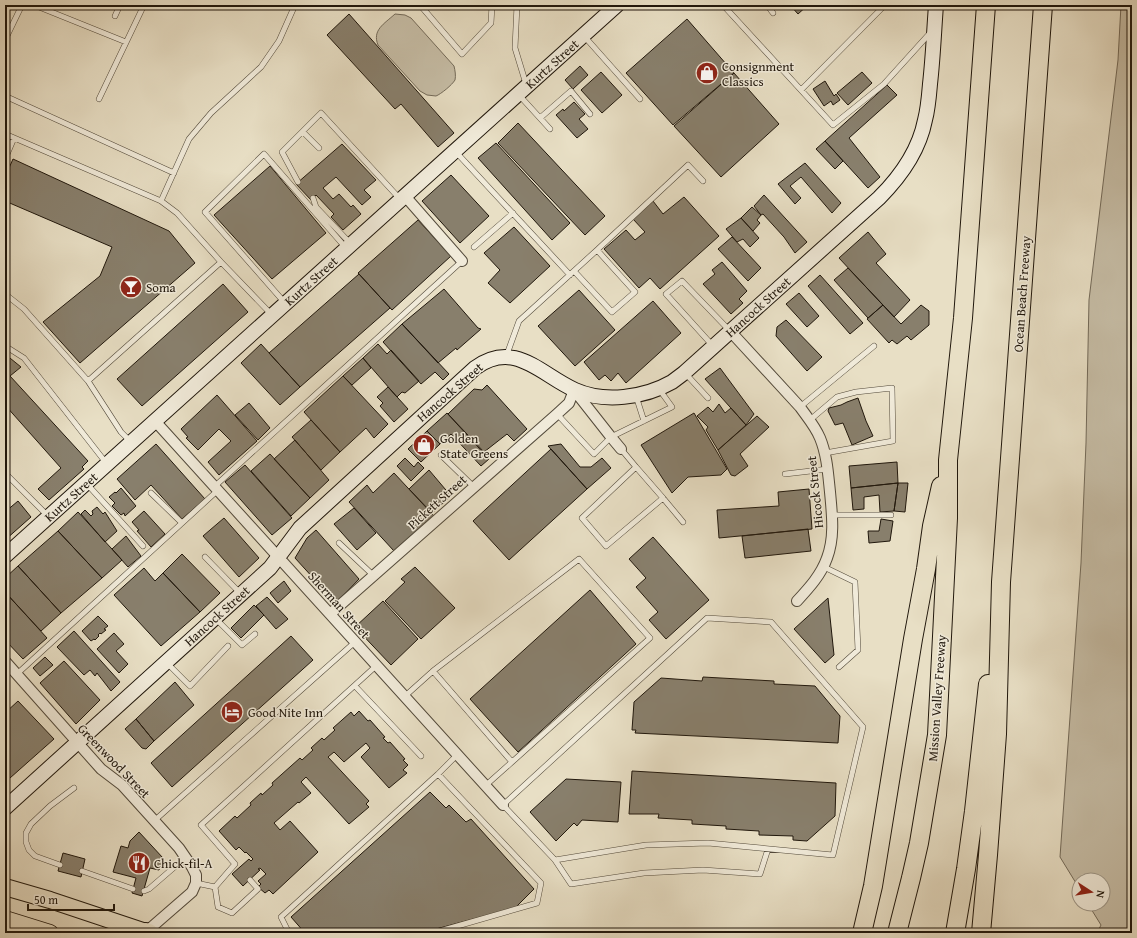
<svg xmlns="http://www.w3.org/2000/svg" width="1137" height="938" viewBox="0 0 1137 938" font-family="'Gentium Book Plus',serif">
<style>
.green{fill:#c6bda6;stroke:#736a59}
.building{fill:#887f6c;stroke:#20170c}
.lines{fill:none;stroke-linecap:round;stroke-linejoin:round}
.lane-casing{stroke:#52493a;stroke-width:6}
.street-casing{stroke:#52493a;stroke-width:12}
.secondary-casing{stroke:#20170c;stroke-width:16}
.primary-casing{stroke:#20170c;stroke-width:18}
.highway-casing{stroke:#20170c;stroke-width:20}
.lane{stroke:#f0ead9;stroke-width:5}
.street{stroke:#f0ead9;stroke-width:10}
.secondary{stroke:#f0ead9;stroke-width:14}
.primary{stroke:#e8dfc5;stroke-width:16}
.highway{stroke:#e8dfc5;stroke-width:18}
.labels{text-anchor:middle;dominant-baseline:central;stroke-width:3;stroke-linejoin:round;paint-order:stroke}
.street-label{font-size:13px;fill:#20170c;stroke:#f0ead9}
.poi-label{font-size:13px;fill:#20170c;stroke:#f0ead9;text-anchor:start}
</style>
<rect width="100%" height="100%" fill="#e8dfc5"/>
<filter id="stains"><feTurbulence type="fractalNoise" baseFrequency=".005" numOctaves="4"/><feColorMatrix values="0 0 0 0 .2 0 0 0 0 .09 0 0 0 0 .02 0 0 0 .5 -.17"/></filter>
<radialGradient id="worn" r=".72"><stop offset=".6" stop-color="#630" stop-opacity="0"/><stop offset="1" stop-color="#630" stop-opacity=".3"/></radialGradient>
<path class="green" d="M1121,5H1132V933H1097L1101,925L1088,904H1103V880H1079V888L1060,857L1081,563L1086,443L1089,300L1118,60Z
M395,14L405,15L411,18L454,66C455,70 456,76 455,80C452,85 441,94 436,96L427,95L420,91L378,45C372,30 384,24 395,14Z"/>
<path class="building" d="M790,5H808L798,14Z
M349,14L454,133L438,147L401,104L395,109L327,35Z
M687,19L734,73L673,125L626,73Z
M580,66L588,75L573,89L565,80Z
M601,72L622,95L602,113L581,90Z
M862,72L872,83L848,105L837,93Z
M734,73L779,124L721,177L674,126Z
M825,81L834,96L836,94L840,100L833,105L831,101L824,106L813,89Z
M887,85L897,95L849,138L880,177L868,188L825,141Z
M574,102L585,114L579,119L588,129L577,138L556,115L563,109L564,111Z
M518,123L605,216L585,235L498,143Z
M825,141L843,161L835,169L816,149Z
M496,143L570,223L552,240L478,158Z
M342,144L376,180L364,190L371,197L362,205L336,177L323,188L333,199L339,194L351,207L353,205L361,214L343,230L331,217L334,214L316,195L311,200L296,184Z
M13,159L169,231L195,263L80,363L43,322L100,276L112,247L5,201V177Z
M805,163L841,203L832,213L801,177L790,186L801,198L795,204L778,184Z
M270,166L326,233L272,279L214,215Z
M451,175L489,216L460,243L422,201Z
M764,195L807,242L795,253L784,237L763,214L761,215L754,206Z
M684,197L719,236L660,289L650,278L639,288L604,249L626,230L635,240L645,232L633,219L653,201L663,214Z
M752,207L761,215L757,220L760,223L753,231L741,218Z
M741,218L759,238L750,247L743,239L737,242L726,229Z
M418,220L451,256L392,310L358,273Z
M514,227L550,266L510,303L488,283L500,270L484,253Z
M868,232L886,254L876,263L910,300L894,317L839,258Z
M732,237L761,268L748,281L718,249Z
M722,262L747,291L739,299L743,303L731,314L703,284L715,274L712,270Z
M848,268L883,305L868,318L834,280Z
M359,274L390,308L300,387L269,353Z
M820,275L863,323L850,334L808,286Z
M223,284L248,312L142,406L117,379Z
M444,289L478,328L481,329L457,350L456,348L438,363L402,324Z
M579,290L615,330L575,366L538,326Z
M799,293L819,316L807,327L786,304Z
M653,301L681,333L626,383L618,373L611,381L605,375L599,380L584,362Z
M883,305L901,324L921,305L929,311V325L911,340L907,336L897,344L892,340L889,343L867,319Z
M786,320L822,357L807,371L776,336L777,327Z
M402,324L449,374L443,380L435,372L421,384L383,342Z
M261,344L300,387L280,405L241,363Z
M378,344L387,354L391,350L419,381L405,393L402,392L397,397L363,358Z
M5,354L21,367L10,376L88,461L82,467L84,469L49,500L38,489L61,468L5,405Z
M363,358L371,368L352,385L343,376Z
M720,368L754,414L746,425L705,379Z
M343,376L388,424L374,438L366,428L340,452L304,412Z
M487,385L527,429L514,441L507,434L484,452L448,414L474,389L482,390Z
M388,387L408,409L394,422L380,406L383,403L377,397Z
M217,395L257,441L219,475L208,462L231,441L219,429L198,450L186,438L188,437L181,429Z
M858,398L866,421L873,436L852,445L843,423L835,425L828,411L829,408L841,405L847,402Z
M249,403L270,428L258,440L235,415Z
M719,404L725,413L731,408L746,425L718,450L706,430L708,427L697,416L708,407L713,412Z
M447,413L489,459L481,466L451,434L440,444L427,431Z
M694,413L727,469L721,475L688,477L672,493L641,445Z
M757,416L769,427L740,454L748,466L735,476L731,475L718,450Z
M311,420L340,452L321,470L292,437Z
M427,431L440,444L421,462L408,449Z
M295,440L329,480L310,498L274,459Z
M156,444L205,499L182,519L151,485L135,500L117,479Z
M561,444L580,467H591L602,458L611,468L587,489L548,446Z
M551,449L587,489L509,560L473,521Z
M270,454L310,498L291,516L251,471Z
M405,458L414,467L418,462L424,468L411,481L397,466Z
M897,462L898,483L851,488L849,466Z
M245,465L292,518L272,535L225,482Z
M429,470L451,496L432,513L409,489Z
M394,473L434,516L394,551L349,502L367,485L373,493Z
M898,483H908L905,512L894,511Z
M898,483L894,511L880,512L879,495L864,497V509L853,510L851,488Z
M121,488L136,506L125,516L124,513L121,515L112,506L115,503L109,497L115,492L116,493Z
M809,489L812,529L719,538L717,510L779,506L778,492Z
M18,501L31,517L5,540V512Z
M97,507L103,514L105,512L117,531L105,542L81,514L85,510L91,516L93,514L92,511Z
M354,508L376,533L357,550L334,524Z
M144,511L165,534L151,547L137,531L139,530L132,522Z
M78,512L122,560L102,578L58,531Z
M224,518L259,558L239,577L203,536Z
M881,519L893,521L890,541L869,543L868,531H879Z
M808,529L811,551L745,558L742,536Z
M316,530L359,579L336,603L295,558L307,538Z
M58,531L102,578L61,613L18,566Z
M126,536L141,556L128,567L112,549Z
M653,537L709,600L666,639L649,620L658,612L636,587L646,578L629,559Z
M182,554L220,593L200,612L163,573Z
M18,566L61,613L41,631L5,592V578Z
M415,567L455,608L421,639L385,601L405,582L401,579Z
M144,568L155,581L163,573L200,612L161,646L114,595Z
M284,581L291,591L278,603L270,593Z
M590,590L636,644L518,752L470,699Z
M5,592L47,638L23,659L5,640Z
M267,597L288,619L276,629L256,606Z
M828,598L834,655L825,663L794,629Z
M383,601L418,639L391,665L355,627Z
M254,605L264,615L241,638L231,628Z
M98,616L108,626L104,629L106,630L101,634L100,633L98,635L99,636L95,640L94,639L91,641L82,631Z
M74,631L120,682L111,691L97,673L95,676L90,670L84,675L57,647Z
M114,633L124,644L116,651L128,664L119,673L97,649Z
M291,636L313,660L172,787L151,763Z
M45,657L53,665L40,676L33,668Z
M64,661L100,700L76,724L40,683Z
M703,677L774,681V684L815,686L840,716L838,743L635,733L636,730H632L634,702L661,678L702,681Z
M175,682L194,705L154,741L136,719Z
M18,701L54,739L10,778L5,771V713Z
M359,711L368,721L370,720L385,737L383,738L388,743L390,742L405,759L403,760L408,765L403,770L407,773L389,788L361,757L370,748L366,743L344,762L334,752L328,757L369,801L366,804L369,807L349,824L306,777L301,782L311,793L299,803L298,802L274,823L280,830L290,821L318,852L273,894L269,890L265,893L258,887L261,884L258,881L266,874L260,868L258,869L260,870L243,886L232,874L249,859L251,861L253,859L246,852L245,853L239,847L236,850L219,831L235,816L237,818L251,805L250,803L261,793L262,795L273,785L272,783L300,758L302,760L313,750L311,748L322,738L324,740L335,730L333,728L351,712L354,716Z
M136,719L154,741L146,749L142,748L125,729Z
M632,771L836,783L835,816L807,841L793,840V836L759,835V831L726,829V826L692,824V820L658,818L659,814H629Z
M566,779L621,782L618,822L582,820L577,826L574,823L556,841L530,812Z
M430,792L446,808L449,805L466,822L471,819L534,889L515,908L421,933H305L291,917Z
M139,832L163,858L159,870L150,868L142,896L132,893L136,878L113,872L121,846L128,848L130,841Z
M63,853L85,859L81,877L58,871Z"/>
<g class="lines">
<g class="lane-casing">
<path id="lane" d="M34,5L126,42
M420,5L462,54L491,23L492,5
M517,5L515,48L526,84
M723,5L833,125L884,84L931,32
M767,5L773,13
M115,16L120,5
M584,36L640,99
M5,40L22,5
M801,90L883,7
M519,95L550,129
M5,96L174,173
M99,99L144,5
M540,118L571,91L590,114
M303,132L319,148
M5,134L161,201L177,213L221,262L272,315
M455,151L570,275
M5,159L14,138
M298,182L282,152L321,113L400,199
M313,198L316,207L350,243
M161,201L189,139L211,113L261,67L279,41L295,5
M474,247L513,213
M597,250L688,165L703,181
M5,294L24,309L88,381L121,432L131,442
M285,303L205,212L264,154L346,248
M5,346L24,358L107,464
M713,346L666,294L682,281L730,331
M506,357L519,321L597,250L635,292L612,312L574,271
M685,373L708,398
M88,381L221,262
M636,396L644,421
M800,407L874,346
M557,414L594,454L611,437L672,407L659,389
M810,420L837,397L856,392L892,388L893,441L825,453
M621,449L636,467L582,518L606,546L663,498L683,522
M441,455L474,487
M636,467L663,498
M5,473L48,516
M785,474L828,469
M87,484L143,546
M214,487L462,261
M151,493L182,523
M832,515H891
M339,543L374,576
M205,557L241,594
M824,567L855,582L858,650L839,667
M707,618L771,622L863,727L833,855L708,843L646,845L555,860L503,805Z
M216,619L242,645L255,634
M167,663L190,686L228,646
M433,671L579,559L650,638L512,762
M17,674L217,491
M355,686L421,756
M404,697L433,671L512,762L485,786
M438,774L457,755
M154,821L355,642
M555,860L571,884L644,873L703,870L760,874L768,849
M60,865L35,856L29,850L26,842V833L31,824L50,806L74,788
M82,871L133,889
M196,883L215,887L235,864L201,825L376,666
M215,887L218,907L232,913L258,889L250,880
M144,891L149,889L186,857
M289,933L281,917L438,774L541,883L537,903L433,933"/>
</g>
<g class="street-casing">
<path id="street" d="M405,196L462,261
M731,332L800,407C807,417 815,426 820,438C827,455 828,473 830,492C832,514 835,537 827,558C821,575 809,588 797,601
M155,421L503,805
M330,614L557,414L569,403L574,390L611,437L621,449
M5,661L101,769L122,785L179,848L192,867L196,875V883L192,892L146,932"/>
</g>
<g class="secondary-casing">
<path id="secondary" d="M5,556L617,5
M5,808L270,568L300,528L475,368C515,339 541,375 575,390C604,403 644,398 672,382C676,379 680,376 684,373L879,198C901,176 919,151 925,120C928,109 929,96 930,84C933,58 934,31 936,5"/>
</g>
<g class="primary-casing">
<path id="primary" d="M5,887L50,900L146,932
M5,919L50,933"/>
</g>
<g class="highway-casing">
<path id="highway" d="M146,932L149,933
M862,933L873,886L913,639L926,569L932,526L941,486
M897,933L911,878L919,843L937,735L948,518V460L963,318L986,5
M955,933L966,869L974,811L988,684
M981,933L988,855L997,734L1001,582L1043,5"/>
</g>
<use href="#lane" class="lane"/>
<use href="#street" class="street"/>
<use href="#secondary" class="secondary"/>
<use href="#primary" class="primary"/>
<use href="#highway" class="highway"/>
</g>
<defs>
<g id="shop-disc" transform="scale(1.15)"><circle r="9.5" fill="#8f2418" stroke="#f0ead9"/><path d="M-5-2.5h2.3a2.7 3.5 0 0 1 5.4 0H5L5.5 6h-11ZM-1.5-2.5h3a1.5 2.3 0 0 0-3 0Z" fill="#fff"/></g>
<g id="bar-disc" transform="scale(1.15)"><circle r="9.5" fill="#8f2418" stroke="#f0ead9"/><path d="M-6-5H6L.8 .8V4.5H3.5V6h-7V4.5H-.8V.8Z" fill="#fff"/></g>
<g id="hotel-disc" transform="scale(1.15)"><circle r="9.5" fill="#8f2418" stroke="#f0ead9"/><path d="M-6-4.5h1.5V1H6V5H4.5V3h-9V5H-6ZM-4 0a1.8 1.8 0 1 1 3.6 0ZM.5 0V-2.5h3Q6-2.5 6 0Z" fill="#fff"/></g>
<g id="restaurant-disc" transform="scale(1.15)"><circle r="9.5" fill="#8f2418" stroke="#f0ead9"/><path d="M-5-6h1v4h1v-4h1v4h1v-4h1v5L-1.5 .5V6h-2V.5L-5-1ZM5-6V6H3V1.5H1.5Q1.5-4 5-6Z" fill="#fff"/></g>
</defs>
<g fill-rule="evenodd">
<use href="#shop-disc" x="707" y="73"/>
<use href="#bar-disc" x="131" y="287"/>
<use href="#shop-disc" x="424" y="445"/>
<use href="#hotel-disc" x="232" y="712"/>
<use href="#restaurant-disc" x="139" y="863"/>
</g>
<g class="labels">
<g class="street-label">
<text transform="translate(552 64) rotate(-42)">Kurtz Street</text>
<text transform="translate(311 281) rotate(-42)">Kurtz Street</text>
<text transform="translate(1022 294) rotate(-86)">Ocean Beach Freeway</text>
<text transform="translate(758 307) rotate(-42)">Hancock Street</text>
<text transform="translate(450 392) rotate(-41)">Hancock Street</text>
<text transform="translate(815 492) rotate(-96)">Hicock Street</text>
<text transform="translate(71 497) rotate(-42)">Kurtz Street</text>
<text transform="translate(437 502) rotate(-42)">Pickett Street</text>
<text transform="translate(339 605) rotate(48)">Sherman Street</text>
<text transform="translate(217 616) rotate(-42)">Hancock Street</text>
<text transform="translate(937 698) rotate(-86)">Mission Valley Freeway</text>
<text transform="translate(114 761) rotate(46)">Greenwood Street</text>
</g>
<g class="poi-label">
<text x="722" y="66">Consignment<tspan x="722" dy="15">Classics</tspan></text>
<text x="146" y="287">Soma</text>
<text x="440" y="438">Golden<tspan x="440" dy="15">State Greens</tspan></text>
<text x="248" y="712">Good Nite Inn</text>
<text x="154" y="863">Chick-fil-A</text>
</g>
</g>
<rect width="1137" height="938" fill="none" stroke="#e8dfc5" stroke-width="20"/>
<rect x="6" y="6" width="1125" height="926" fill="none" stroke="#20170c" stroke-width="2"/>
<rect x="10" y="10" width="1117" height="918" fill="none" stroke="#20170c"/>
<g transform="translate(1091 892) rotate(102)"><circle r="19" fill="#f0ead9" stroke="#9d9687"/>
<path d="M0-3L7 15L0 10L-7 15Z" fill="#8f2418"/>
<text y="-6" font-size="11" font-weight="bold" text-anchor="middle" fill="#20170c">N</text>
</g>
<path d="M28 904v6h86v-6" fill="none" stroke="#20170c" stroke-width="2"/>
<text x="34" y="904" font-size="12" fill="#20170c" stroke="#f0ead9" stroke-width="3" paint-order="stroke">50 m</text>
<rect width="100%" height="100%" filter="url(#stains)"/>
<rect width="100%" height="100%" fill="url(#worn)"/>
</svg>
